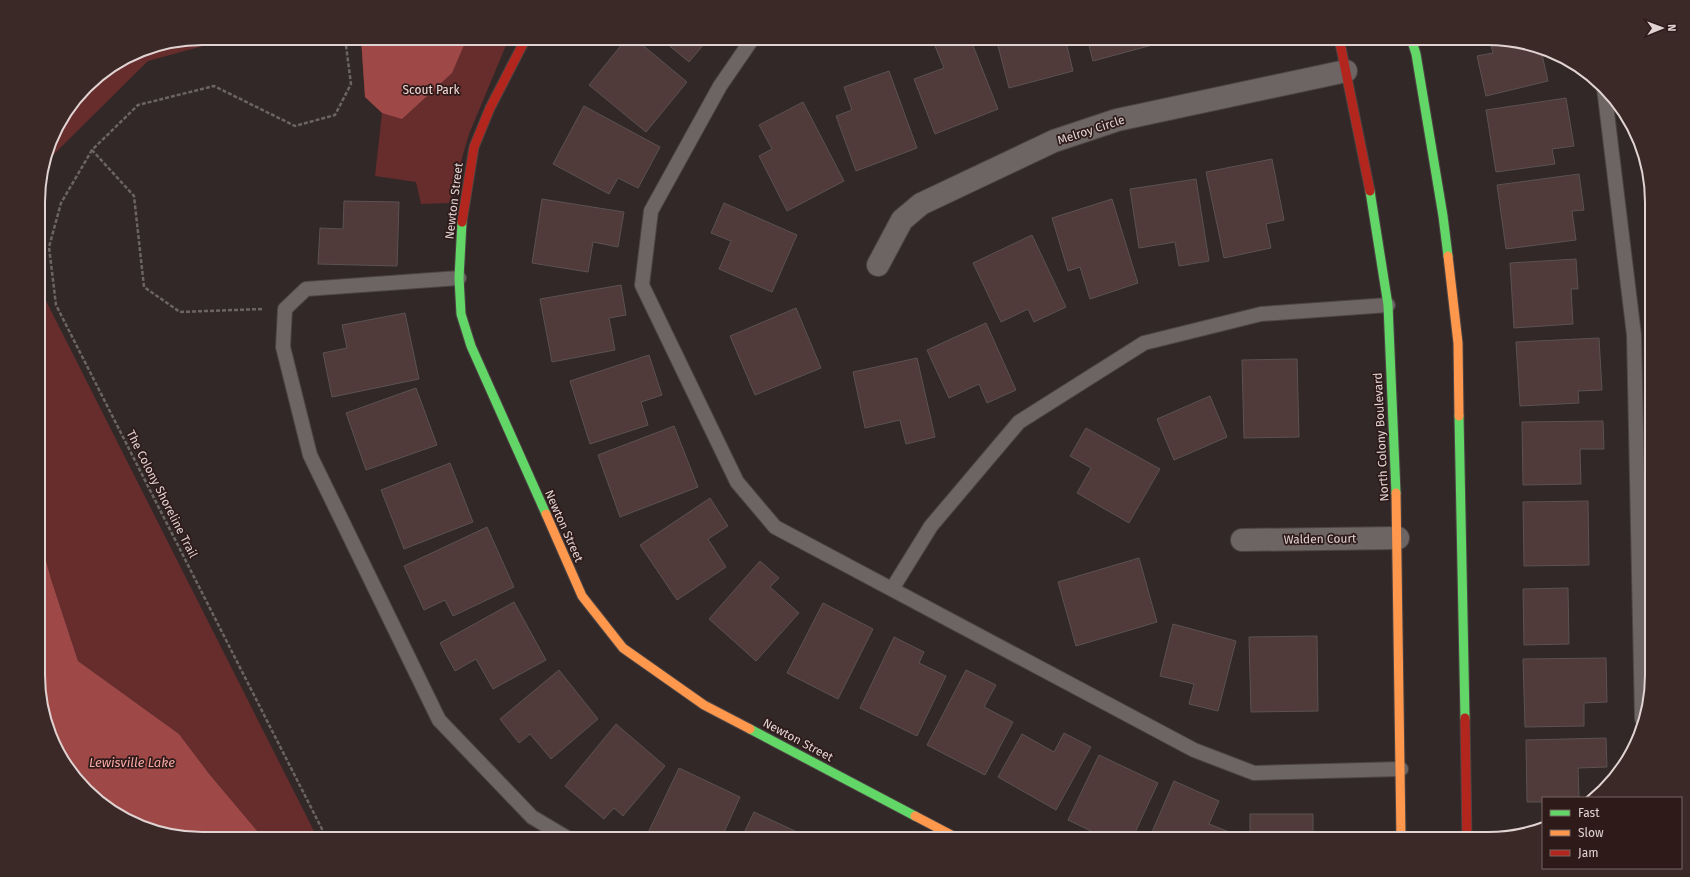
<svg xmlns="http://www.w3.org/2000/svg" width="1690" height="877" viewBox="0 0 1690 877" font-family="'Fira Sans',sans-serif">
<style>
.green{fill:#662d2c}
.water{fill:#9e4947}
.building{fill:#503a3a;stroke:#5b5252}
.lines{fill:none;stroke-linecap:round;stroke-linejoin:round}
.lane-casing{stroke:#4d4444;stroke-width:16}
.street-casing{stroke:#4d4444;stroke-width:24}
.fast-casing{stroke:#4d4444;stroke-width:11}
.slow-casing{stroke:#4d4444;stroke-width:11}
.jam-casing{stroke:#4d4444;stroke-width:11}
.path{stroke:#6b6463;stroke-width:2.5;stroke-dasharray:4 2;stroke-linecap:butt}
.lane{stroke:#6d6464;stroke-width:14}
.street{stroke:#6d6464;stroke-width:22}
.fast{stroke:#63d668;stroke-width:9}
.slow{stroke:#ff974d;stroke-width:9}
.jam{stroke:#b3261e;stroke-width:9}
.labels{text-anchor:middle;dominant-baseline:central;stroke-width:3.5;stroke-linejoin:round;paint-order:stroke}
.park-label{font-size:12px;fill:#f5d9d7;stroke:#2d1a19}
.street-label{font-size:12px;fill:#e0d3d2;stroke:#2d1a19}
.water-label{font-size:13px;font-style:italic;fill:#f6a9a4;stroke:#2d1a19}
.rim{fill:none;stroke:#e0d3d2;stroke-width:2}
</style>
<rect width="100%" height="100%" fill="#322828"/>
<path class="green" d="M202,38H232L148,61L46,162L55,129L94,79L140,50Z
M361,38H509L469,134L449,203L421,204L416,182L375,176L382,113L365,97Z
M39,287L318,839H264L210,775L179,734L78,661L51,579L39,535Z"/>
<path class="water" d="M361,38H467L452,73L402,119L382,113L365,97Z
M39,535L51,579L78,661L179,734L210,775L264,839H202L129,822L94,798L66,766L39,696Z"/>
<path class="building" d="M627,38H634L687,82L646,132L589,85Z
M660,38H709L689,62Z
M942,38H970L998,109L935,134L914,79L944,68L933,41Z
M996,38H1065L1073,71L1009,88Z
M1087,38H1155L1156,44L1093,61Z
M1489,38L1541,50L1548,81L1486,96L1477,56L1493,53Z
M889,71L917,148L856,171L836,116L852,110L844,87Z
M1566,98L1574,146L1552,149L1555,164L1496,172L1486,110Z
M803,102L844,181L787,211L759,156L772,149L759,125Z
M584,106L660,147L638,188L618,178L609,194L553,164Z
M1272,159L1284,220L1266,224L1271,248L1224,258L1206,172Z
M1579,174L1584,210L1572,211L1576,240L1506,249L1497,185Z
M1196,179L1209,261L1179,266L1175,242L1139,248L1130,189Z
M542,199L624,212L618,247L593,242L588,272L532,263Z
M1112,199L1138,283L1090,299L1080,267L1068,271L1052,218Z
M344,201L399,202L397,266L318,264L320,228L343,229Z
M724,203L797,235L772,292L719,269L731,241L711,233Z
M1032,235L1066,307L1034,322L1028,309L1001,322L973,263Z
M1576,259L1578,289H1571L1573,324L1514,328L1510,263Z
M621,285L626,315L609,318L615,350L552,362L540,299Z
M796,308L821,368L755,395L730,336Z
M405,313L419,379L332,397L323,353L347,348L342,325Z
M986,323L1016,390L987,403L979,384L949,398L927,350Z
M1599,338L1602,390L1578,391L1579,403L1520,406L1516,342Z
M649,355L662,395L641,402L648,425L590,444L570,381Z
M917,358L935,437L906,444L900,420L865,428L853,372Z
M1297,359L1299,437L1244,438L1242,360Z
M416,388L437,445L366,470L346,413Z
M1210,396L1227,437L1174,460L1157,419Z
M1603,421L1604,449H1580L1581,484L1523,485L1522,422Z
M674,426L698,487L620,517L598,455Z
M1086,428L1160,469L1129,523L1077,493L1091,468L1070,456Z
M450,463L473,522L404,549L381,490Z
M710,498L728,526L708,539L726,567L677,600L640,545Z
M1588,501L1589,565L1524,566L1523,502Z
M487,527L514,587L453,616L445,600L424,610L404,566Z
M1139,558L1157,622L1076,646L1058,582Z
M760,561L779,578L770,587L799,613L756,661L709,619Z
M1568,588L1569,644L1524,645L1523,589Z
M514,602L546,660L493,689L476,659L455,671L440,643Z
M823,603L873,629L838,699L787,673Z
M1173,624L1236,641L1218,711L1189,704L1194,684L1160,676Z
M1317,636L1318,711L1251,712L1249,637Z
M894,637L924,652L919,663L946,676L917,736L860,708Z
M1606,658L1607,702L1584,703V726L1525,727L1523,659Z
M559,670L598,719L551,759L530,734L519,743L500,719Z
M966,670L996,685L984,707L1013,722L985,775L927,745Z
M616,724L665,766L623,816L614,808L604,819L565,786Z
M1064,733L1091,747L1056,810L998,777L1022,734L1054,752Z
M1606,738L1607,767L1578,768L1579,798H1543V802H1527L1526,740Z
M1099,755L1158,783L1132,839H1108L1068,820Z
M679,768L740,797L721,839H645Z
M1174,781L1219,801L1209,824L1229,832L1226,839H1149Z
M754,812L808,837L807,839H741Z
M1250,814H1313V839H1250Z
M1528,828H1543V829L1528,833Z"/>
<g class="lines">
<g class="lane-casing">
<path id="lane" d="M753,38L720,86L651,211L642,285L737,482L775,527L1194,750L1254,773L1401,769
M1604,88L1634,335L1642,719
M459,278L306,289L285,309L283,347L310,455L439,720L532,817L569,839
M892,589L931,526L1019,422L1144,343L1261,314L1388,305"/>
</g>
<g class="street-casing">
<path id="street" d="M878,265L902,220L921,204L1054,141L1117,120L1346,71
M1242,540L1398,538"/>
</g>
<g class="fast-casing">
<path id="fast" d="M1411,38L1416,54L1443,216L1448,256
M1370,191L1388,305L1396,493
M462,222L459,278L461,314L471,346L546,514
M1459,416L1465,718
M750,729L915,816"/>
</g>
<g class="slow-casing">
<path id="slow" d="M1448,256L1458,343L1459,416
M1396,493L1401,839
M546,514L582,596L623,648L704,705L750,729
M915,816L959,839"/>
</g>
<g class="jam-casing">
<path id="jam" d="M1339,38L1370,191
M462,222L474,147L490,108L526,38
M1465,718L1467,839"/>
</g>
<path class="path" d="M92,150L61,203L49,247L56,305L327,839
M262,309L180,312L144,287L134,196L92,150L138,105L214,86L295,126L335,115L351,84L345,38"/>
<use href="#lane" class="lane"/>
<use href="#street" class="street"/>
<use href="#fast" class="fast"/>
<use href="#slow" class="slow"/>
<use href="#jam" class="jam"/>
</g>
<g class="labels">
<g class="park-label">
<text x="431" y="90">Scout Park</text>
</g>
<g class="street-label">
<text transform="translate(1091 130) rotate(-18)">Melroy Circle</text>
<text transform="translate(454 201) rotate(-83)">Newton Street</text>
<text transform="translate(1381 437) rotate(-93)">North Colony Boulevard</text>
<text transform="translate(162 494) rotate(63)">The Colony Shoreline Trail</text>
<text transform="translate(564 526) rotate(66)">Newton Street</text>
<text transform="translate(1320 539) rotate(-1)">Walden Court</text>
<text transform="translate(798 740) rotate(28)">Newton Street</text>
</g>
<g class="water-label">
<text x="132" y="762">Lewisville Lake</text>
</g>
</g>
<path d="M0 0H1690V877H0ZM202 45H1488A157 157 0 0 1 1645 202V675A157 157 0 0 1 1488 832H202A157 157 0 0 1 45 675V202A157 157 0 0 1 202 45Z" fill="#3b2928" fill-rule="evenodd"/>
<path class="rim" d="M202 45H1488A157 157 0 0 1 1645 202V675A157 157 0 0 1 1488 832H202A157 157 0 0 1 45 675V202A157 157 0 0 1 202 45Z"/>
<rect x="1542" y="797" width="140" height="72" fill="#2d1a19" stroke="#756463"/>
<rect x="1550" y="810" width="20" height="6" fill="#63d668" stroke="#756463"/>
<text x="1578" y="817" font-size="12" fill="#e0d3d2">Fast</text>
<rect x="1550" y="830" width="20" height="6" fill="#ff974d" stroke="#756463"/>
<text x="1578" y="837" font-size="12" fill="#e0d3d2">Slow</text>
<rect x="1550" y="850" width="20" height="6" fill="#b3261e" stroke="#756463"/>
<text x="1578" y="857" font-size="12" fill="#e0d3d2">Jam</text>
<g transform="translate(1662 28) rotate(89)" stroke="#2d1a19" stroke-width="3" paint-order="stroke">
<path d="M0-3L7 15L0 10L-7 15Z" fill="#e0d3d2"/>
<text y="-6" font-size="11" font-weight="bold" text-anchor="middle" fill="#e0d3d2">N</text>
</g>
</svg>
